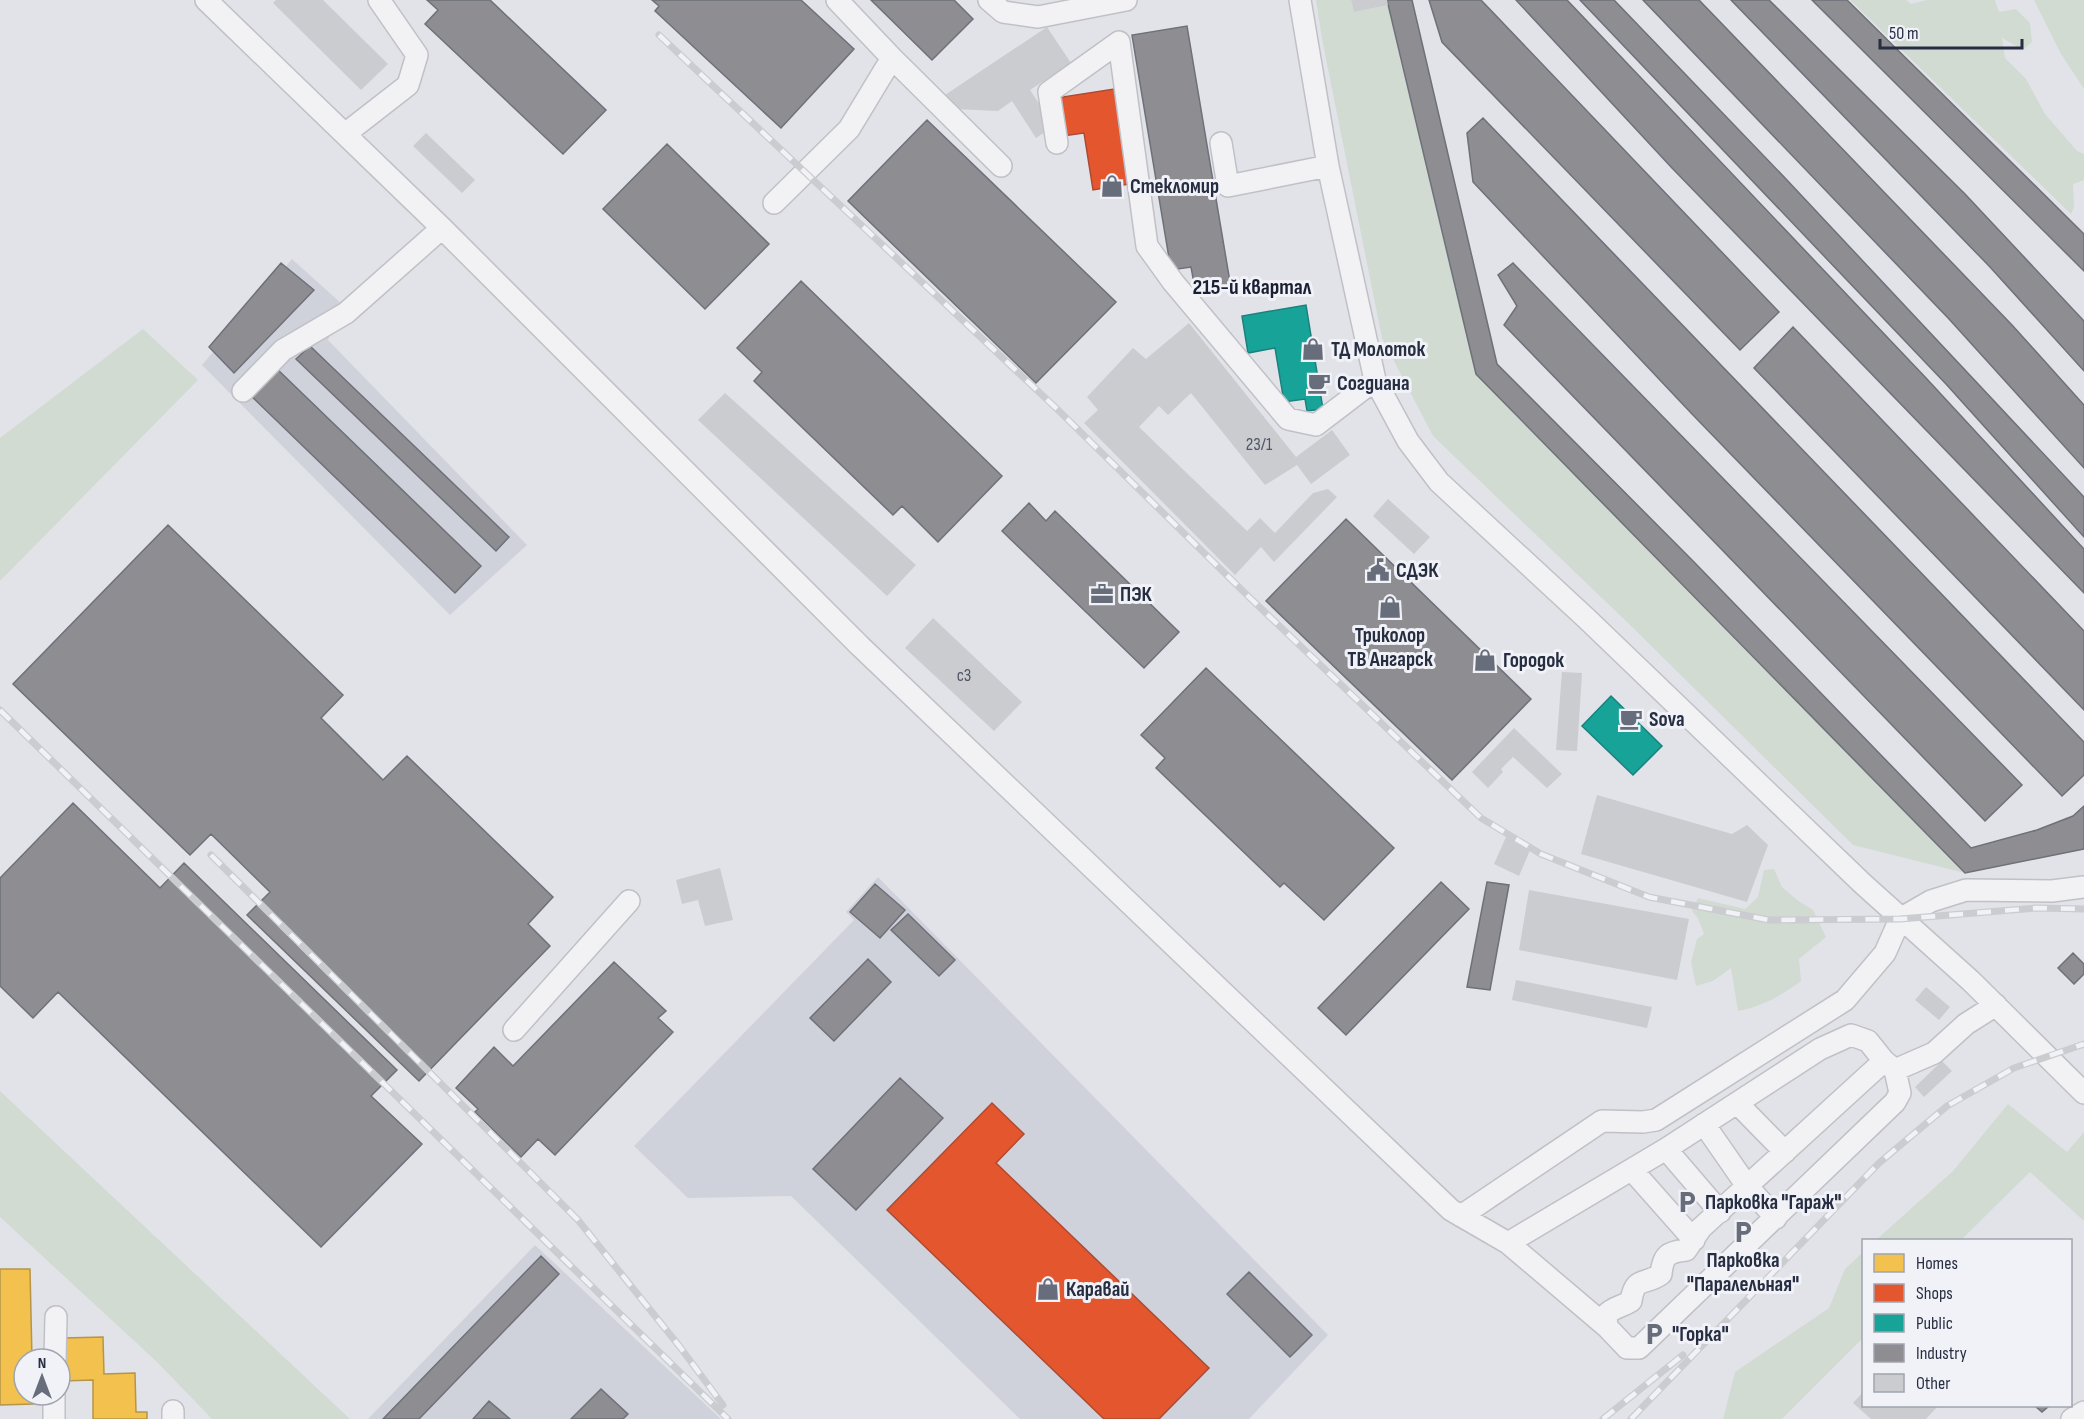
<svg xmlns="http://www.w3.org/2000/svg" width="2084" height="1419" viewBox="0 0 2084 1419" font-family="'Sofia Sans Condensed',sans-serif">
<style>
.built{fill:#d0d2db}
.green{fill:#d1dbd2}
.homes{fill:#f2c14e;stroke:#b5954a;stroke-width:1.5}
.shops{fill:#e4572e;stroke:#ab4b34;stroke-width:1.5}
.public{fill:#17a398;stroke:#1c807e;stroke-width:1.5}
.industry{fill:#8d8d92;stroke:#6e707a;stroke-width:1.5}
.building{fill:#caccd0}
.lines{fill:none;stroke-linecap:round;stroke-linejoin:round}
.minor-casing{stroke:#c0c1c6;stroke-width:24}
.minor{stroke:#f2f2f4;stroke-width:21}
.rail-casing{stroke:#cbcccf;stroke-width:7}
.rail{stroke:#f0f2f7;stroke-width:4.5;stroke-dasharray:14;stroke-linecap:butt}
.labels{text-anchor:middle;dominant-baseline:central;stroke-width:6;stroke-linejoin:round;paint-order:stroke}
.number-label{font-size:18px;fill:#505666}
.poi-label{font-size:21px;font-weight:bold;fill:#272e42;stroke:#f0f2f7;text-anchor:start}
.neighbourhood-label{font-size:22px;font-weight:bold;fill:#1a1f33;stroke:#f0f2f7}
</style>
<rect width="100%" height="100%" fill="#e2e3e8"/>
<path class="built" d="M292,259L343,305L328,340L527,545L450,615L202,365Z
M878,877L1328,1335L1249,1419H1020L791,1196L688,1198L634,1146L854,920L846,912Z
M535,1245L721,1419H368Z"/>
<path class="green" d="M1316,0H1351L1354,12L1388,5L1476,375L1965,873L1853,845L1627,622L1433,436L1382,338L1322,39Z
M1850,0H1906L1911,4L1927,0H1995L1999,12L2016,9L2030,23L2032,42L2023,50L2002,38L2005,58L2026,79L2045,114L2077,151L2084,154V180L2073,184L2074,207L2071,214Z
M2034,0H2084V89L2061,54Z
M143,329L198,380L0,581V438Z
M1774,869L1782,887L1797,900L1813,910L1826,937L1799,959L1801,981C1780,996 1764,1006 1738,1011L1731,968L1713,981L1696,986L1691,962L1697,939L1704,934L1698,918L1692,911L1698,898L1745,909L1758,897L1764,870Z
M0,1091L350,1419H212L157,1362L0,1217Z
M2008,1104L2067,1152L2084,1132V1221L2030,1172L1961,1240H1876L1953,1171Z
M1863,1252V1338L1782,1419H1723L1735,1372L1829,1308L1845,1269Z"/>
<path class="homes" d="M0,1269H30L32,1359H24V1395H32L33,1404L0,1405Z
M103,1337L104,1374L135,1373L136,1412H147V1419H93V1380L63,1381V1338Z"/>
<path class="shops" d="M1114,89L1130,184L1093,190L1084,133L1063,136L1056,98Z
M992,1103L1024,1134L996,1163L1209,1368L1159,1419H1104L887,1210Z"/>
<path class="public" d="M1306,305L1323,409L1307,411L1305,399L1284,402L1275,348L1248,353L1242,316Z
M1611,696L1662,746L1633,775L1582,726Z"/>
<path class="industry" d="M427,0H490L606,110L563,154L425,24L438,10Z
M652,0H801L854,49L781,128L655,11L659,6Z
M871,0H954L973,19L932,60Z
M1387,0H1412L1497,364L1695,563L1971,848L2037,830L2073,816L2084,806V849L1965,873L1476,374Z
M1429,0H1481L1779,312L1740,350L1442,42Z
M1516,0H1567L1926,378L2084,549V593L1672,168Z
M1580,0H1614L1786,179L2084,497V537L1946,384Z
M1643,0H1699L2012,325L2084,405V468L1949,319Z
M1731,0H1769L1965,194L2084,321V371L1990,267Z
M1812,0H1847L2084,234V271Z
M1187,26L1231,288L1196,294L1191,267L1171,270L1132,35Z
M1483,118L2084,742V775L2062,796L1692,414L1473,182L1467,133Z
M927,120L1116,302L1036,383L848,201Z
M667,144L769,244L705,309L603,209Z
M281,263L314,290L234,373L209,347Z
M1513,263L2022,785L1985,821L1504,325L1517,306L1498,275Z
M801,281L1002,476L938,542L902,506L893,515L754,381L762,372L737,348Z
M1793,327L2084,631V710L1754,368Z
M310,346L509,537L496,551L296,359Z
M275,367L481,566L455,593L249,394Z
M1029,503L1046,521L1055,511L1179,632L1144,668L1002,531Z
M1346,519L1531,699L1452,780L1266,601Z
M168,525L343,695L321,718L383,780L407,756L553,897L528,924L550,946L419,1081L247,915L270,892L211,834L190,855L13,684Z
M1206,668L1394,848L1324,920L1284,883L1280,887L1156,768L1165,758L1141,735Z
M73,803L160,888L184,863L397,1070L371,1096L422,1144L321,1247L58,992L33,1018L0,986V878Z
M1441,882L1469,909L1346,1035L1318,1008Z
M1487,882L1509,885L1490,990L1467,987Z
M875,884L905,910L880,938L850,912Z
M908,914L955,960L939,976L891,930Z
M2073,953L2084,964V974L2074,984L2058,968Z
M868,959L891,982L834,1041L810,1018Z
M614,962L666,1011L658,1018L673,1032L555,1155L538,1139L521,1157L475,1112L478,1109L456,1088L494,1047L513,1066Z
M900,1078L943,1118L856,1210L813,1169Z
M541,1256L559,1274L419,1419H383Z
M1249,1272L1312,1335L1290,1357L1227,1294Z
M601,1389L628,1414L623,1419H571Z
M489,1401L510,1419H473Z
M2035,1406H2049L2042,1412Z"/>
<path class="building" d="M276,0H323L388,64L361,90L273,3Z
M1351,0H1387L1388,5L1354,12Z
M1047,27L1071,63L1030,90L1054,126L1036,138L1012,101L998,111L954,109L945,95Z
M426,133L475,180L462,193L413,146Z
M1189,323L1296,457L1332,430L1350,455L1311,484L1297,465L1265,485L1191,393L1168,415L1159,406L1139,427L1247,531L1260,518L1275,533L1313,493L1328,489L1337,497L1274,562L1261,547L1235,575L1084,423L1098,410L1087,397L1133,348L1146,359Z
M725,393L916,565L887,596L698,420Z
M1388,499L1430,537L1414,554L1373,516Z
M933,618L1022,702L994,731L905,648Z
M1562,672L1582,673L1577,751L1556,750Z
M1514,728L1562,774L1547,788L1513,757L1501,769L1503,772L1488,788L1472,772Z
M1597,795L1732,834L1747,825L1768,845L1747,902L1581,854Z
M1506,837L1531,848L1519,876L1494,864Z
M720,868L733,920L705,926L698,900L682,904L676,880Z
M1529,890L1689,919L1677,980L1519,950Z
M1516,980L1652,1007L1647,1028L1512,1000Z
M1926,987L1950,1007L1939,1020L1915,1000Z
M1942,1061L1952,1071L1924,1097L1915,1087Z
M1864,1391V1406H1938L1926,1419H1871L1853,1403Z"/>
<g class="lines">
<g class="minor-casing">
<path id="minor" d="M206,0L442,228L860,646L1451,1210L1508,1243
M989,0L1003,12L1038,17L1126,0
M1300,0L1328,166L1375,380L1408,441L1439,482L1586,618L1863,884L1971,981L2084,1093
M892,58L1001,166
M345,134L408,85L417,55L379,0
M1057,143L1049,92L1119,42L1147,246L1173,282L1288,419L1316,425L1375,380
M1221,143L1228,186L1328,166
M774,203L849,129L892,58L837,0
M243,391L283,350L346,313L442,228
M514,1030L629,901
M1851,1035L1868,1041L1884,1061L1895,1070L1900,1093L1895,1102L1639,1348H1627L1607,1327L1508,1243L1666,1149L1820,1049Z
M1895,1070L1934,1053L1966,1024L1996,1005
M1737,1103L1785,1152
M1704,1124L1747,1186L1776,1218
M1666,1149L1720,1212
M1632,1170L1694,1240
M1461,1216L1602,1121L1643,1122L1656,1120L1845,1000L1885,953L1900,919L1931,901L1966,890L2052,891L2084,887
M1607,1327L1606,1315C1613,1307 1622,1307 1631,1301C1635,1275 1645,1286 1661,1274C1663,1255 1668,1252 1686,1250L1701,1228L1884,1061
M55,1359L56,1317
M54,1419V1395
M173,1419V1411
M2072,1419L2084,1412"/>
</g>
<use href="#minor" class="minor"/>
<g class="rail-casing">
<path id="rail" d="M659,35L1057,409L1249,597L1481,818L1541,854L1649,897L1769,920L1900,919L2036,908L2084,909
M0,710L728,1419
M211,855L578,1220L680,1347L723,1405
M1603,1419L1683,1355
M1631,1419L1879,1163L1947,1106L2014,1068L2084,1044"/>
</g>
<use href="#rail" class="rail"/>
</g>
<defs>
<g id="shop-bare" transform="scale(1.8)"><path d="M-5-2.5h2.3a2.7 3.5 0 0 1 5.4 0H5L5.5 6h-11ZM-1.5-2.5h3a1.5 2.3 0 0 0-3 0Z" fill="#686d7c" stroke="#f0f2f7" stroke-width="2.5" paint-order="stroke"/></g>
<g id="cafe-bare" transform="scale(1.8)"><path d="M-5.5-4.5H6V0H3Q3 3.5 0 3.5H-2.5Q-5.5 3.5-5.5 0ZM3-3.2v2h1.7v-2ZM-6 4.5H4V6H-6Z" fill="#686d7c" stroke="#f0f2f7" stroke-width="2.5" paint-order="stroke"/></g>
<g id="civic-bare" transform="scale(1.8)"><path d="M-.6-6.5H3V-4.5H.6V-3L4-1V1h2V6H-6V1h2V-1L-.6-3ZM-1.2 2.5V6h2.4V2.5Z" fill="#686d7c" stroke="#f0f2f7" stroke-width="2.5" paint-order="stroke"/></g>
<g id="office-bare" transform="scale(1.8)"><path d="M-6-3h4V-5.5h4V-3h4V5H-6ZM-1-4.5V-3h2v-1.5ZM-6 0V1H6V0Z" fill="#686d7c" stroke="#f0f2f7" stroke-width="2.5" paint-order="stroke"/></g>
<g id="parking-bare" transform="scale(1.8)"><path d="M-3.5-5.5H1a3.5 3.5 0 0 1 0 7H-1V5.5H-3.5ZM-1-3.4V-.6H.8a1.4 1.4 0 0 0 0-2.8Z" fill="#686d7c" stroke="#f0f2f7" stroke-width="2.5" paint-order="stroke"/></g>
</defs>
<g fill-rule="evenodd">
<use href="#shop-bare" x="1112" y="186"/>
<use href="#shop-bare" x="1313" y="349"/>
<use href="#cafe-bare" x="1319" y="383"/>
<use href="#civic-bare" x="1378" y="570"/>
<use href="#office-bare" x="1102" y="594"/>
<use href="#shop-bare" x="1390" y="607"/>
<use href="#shop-bare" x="1485" y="660"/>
<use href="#cafe-bare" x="1631" y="719"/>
<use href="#parking-bare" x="1687" y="1202"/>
<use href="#parking-bare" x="1743" y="1232"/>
<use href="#shop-bare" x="1048" y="1289"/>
<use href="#parking-bare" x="1654" y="1334"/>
</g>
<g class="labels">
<g class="number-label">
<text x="1259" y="444">23/1</text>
<text x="964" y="675">с3</text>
</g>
<g class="poi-label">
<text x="1130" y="186">Стекломир</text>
<text x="1331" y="349">ТД Молоток</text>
<text x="1337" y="383">Согдиана</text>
<text x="1396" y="570">СДЭК</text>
<text x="1120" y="594">ПЭК</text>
<text x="1390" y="635" text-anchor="middle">Триколор<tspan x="1390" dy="24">ТВ Ангарск</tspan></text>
<text x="1503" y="660">Городок</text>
<text x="1649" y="719">Sova</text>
<text x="1705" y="1202">Парковка "Гараж"</text>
<text x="1743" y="1260" text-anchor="middle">Парковка<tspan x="1743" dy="24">"Паралельная"</tspan></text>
<text x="1066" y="1289">Каравай</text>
<text x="1672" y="1334">"Горка"</text>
</g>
<g class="neighbourhood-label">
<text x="1252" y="287">215-й квартал</text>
</g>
</g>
<rect x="1862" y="1239" width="210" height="168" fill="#f0f2f7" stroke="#a0a4af" stroke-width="1.5"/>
<rect x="1874" y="1254" width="30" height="18" fill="#f2c14e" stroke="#a0a4af" stroke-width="1.5"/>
<text x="1916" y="1269" font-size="18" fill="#272e42">Homes</text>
<rect x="1874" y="1284" width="30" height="18" fill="#e4572e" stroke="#a0a4af" stroke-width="1.5"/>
<text x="1916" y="1299" font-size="18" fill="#272e42">Shops</text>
<rect x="1874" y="1314" width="30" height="18" fill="#17a398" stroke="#a0a4af" stroke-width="1.5"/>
<text x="1916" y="1329" font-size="18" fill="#272e42">Public</text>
<rect x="1874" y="1344" width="30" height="18" fill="#8d8d92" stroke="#a0a4af" stroke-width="1.5"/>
<text x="1916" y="1359" font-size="18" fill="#272e42">Industry</text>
<rect x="1874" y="1374" width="30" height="18" fill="#caccd0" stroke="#a0a4af" stroke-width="1.5"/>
<text x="1916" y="1389" font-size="18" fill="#272e42">Other</text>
<g transform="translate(42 1377)"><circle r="28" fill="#f0f2f7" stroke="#a0a4af" stroke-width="1.5"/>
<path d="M0-4.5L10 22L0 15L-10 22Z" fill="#686d7c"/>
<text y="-9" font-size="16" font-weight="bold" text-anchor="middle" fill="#272e42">N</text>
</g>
<path d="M1880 39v9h142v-9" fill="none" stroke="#272e42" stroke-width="3"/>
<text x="1889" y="39" font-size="18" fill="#272e42" stroke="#f0f2f7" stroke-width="4.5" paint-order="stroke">50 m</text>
</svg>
